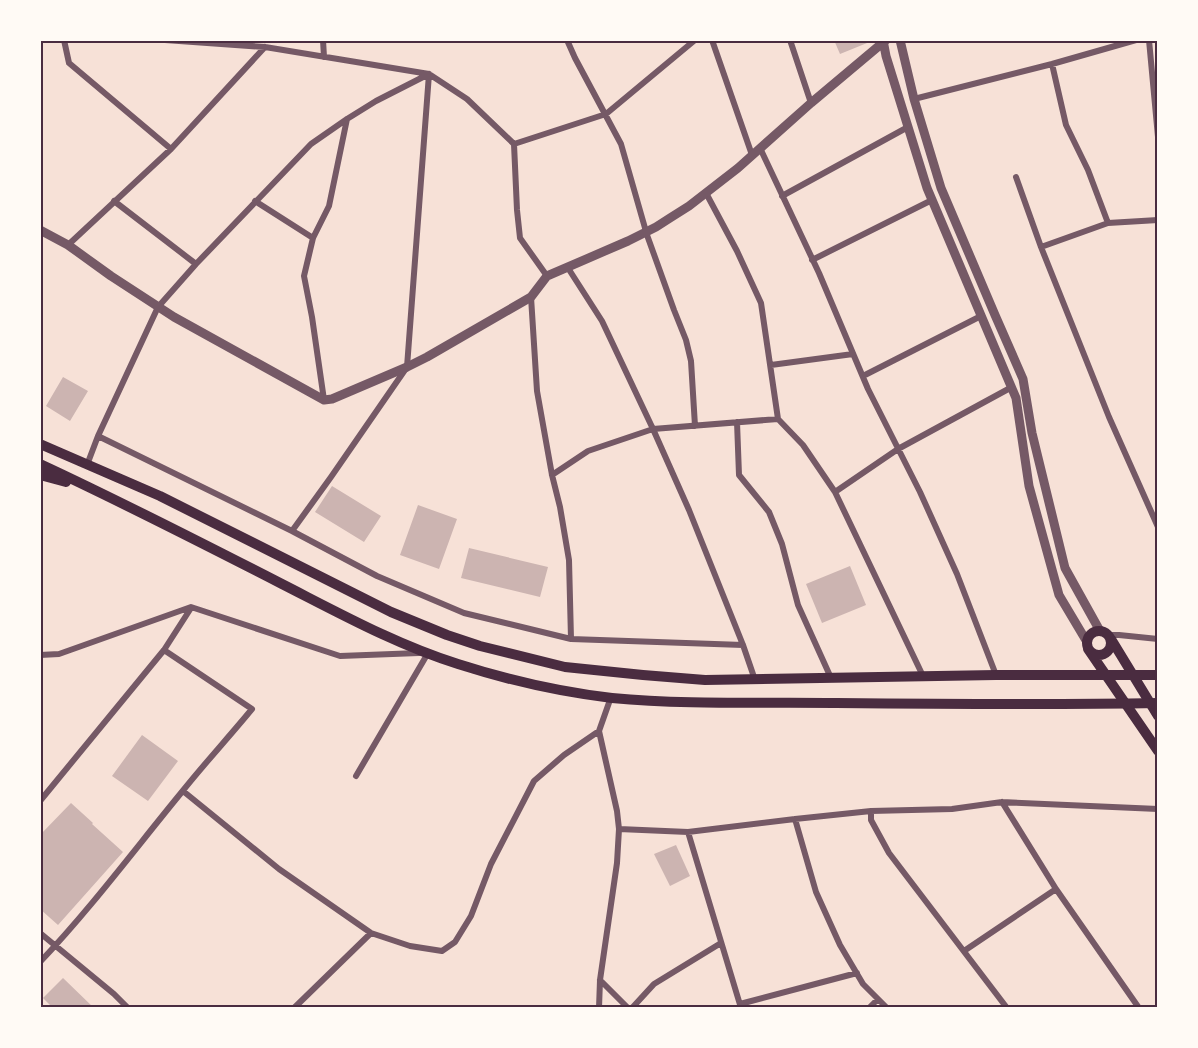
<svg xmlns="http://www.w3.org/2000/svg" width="1198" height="1048" viewBox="0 0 1198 1048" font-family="'Noto Sans',sans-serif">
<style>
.building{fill:#ccb4b1}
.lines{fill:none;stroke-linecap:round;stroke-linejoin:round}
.minor{stroke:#755966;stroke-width:6}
.tertiary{stroke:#755966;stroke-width:9}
.secondary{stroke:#4a2c40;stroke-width:10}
.primary{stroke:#4a2c40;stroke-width:10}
.neatline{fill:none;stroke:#4a2c40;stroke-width:2}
</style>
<rect width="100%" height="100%" fill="#f7e1d7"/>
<path class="building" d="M834,40H872V41L840,54Z
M63,377L88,391L70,421L46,406Z
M332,486L381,516L364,542L315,512Z
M418,505L457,519L439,569L400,555Z
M469,548L548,567L540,597L461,578Z
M850,566L866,605L822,623L806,584Z
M142,735L178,761L148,801L112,776Z
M71,803L93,823L92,824L123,852L58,925L40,909V835Z
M676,845L690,876L670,886L654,854Z
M63,978L94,1008H53L43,998Z"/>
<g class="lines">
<path class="minor" d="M64,40L69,63L171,149
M165,40L265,47L429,74L467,99L514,144L517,210L520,238L547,276
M323,40L324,57
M567,40L575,58L621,144L647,235L674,310L686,340L691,361L695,426
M712,40L752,155
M790,40L811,103
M1149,40L1158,137
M1052,64L1066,125L1088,170L1108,223
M914,99L1052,64L1136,40
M514,144L606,114L695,40
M760,148L819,273L868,389L920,492L957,574L996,675
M1016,177L1041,247L1109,417L1158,527
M706,193L737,251L761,303L778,419L803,445L835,492L923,676
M782,196L908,127
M114,201L196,264
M255,201L313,238
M68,245L171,149L265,47
M1041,247L1108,223L1158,220
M812,260L932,200
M568,268L602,321L653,429L689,510L743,645L755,680
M531,297L537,391L552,475L560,507L569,560L571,639
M771,365L853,354
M863,376L981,316
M324,400L312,317L304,276L313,238L329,206L347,119
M737,422L739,475L769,512L782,544L798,605L831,678
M98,436L292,531L377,576L464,613L571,639L743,645
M87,465L98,436L158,307L196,264L311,144L347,119L376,101L429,74
M552,475L588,451L653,429L778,419
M835,492L898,449L1012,387
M292,531L331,477L407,367L429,74
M1108,635H1119L1158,639
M40,655L59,654L191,607L340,656L419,653
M599,731L617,811L619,829L617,863L600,980L599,1008
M356,776L428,653
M183,791L279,869L371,933L410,946L442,951L455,942L471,916L491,864L534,781L564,755L599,731L611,697
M40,801L164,650L191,608
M1002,802L1056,889L1139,1008
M871,811V820L889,853L1007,1008
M795,819L816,892L840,945L863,984L887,1008
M619,829L688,832L795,819L871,811L952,809L1002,802L1158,809
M688,832L741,1008
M40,933L114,994L128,1008
M964,951L1056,889
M40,962C91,908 135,849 181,793C204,764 229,737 252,709L164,650
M600,980L628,1008
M740,1004L857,973
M294,1008L371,933
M632,1008L654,984L721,943
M869,1008L878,999"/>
<path class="tertiary" d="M883,40L886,56L927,188L1016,398L1029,486L1059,595L1087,642
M900,40L914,99L941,188L995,315L1023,379L1032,433L1065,568L1100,631
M40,230L68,245L111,276L174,317L324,400L332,399L407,367L427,357L531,297L547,276L628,241L656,227L670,218L689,206L738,168L811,103L886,40"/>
<path class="secondary" d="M1087 643a12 12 0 1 1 24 0a12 12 0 1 1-24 0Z
M1111,639L1158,716
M1088,649L1158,751"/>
<path class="primary" d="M40,444L160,496L391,612L447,635L480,646L565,667L643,675L705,680L996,675H1158
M40,464C122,502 202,543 282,584C339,613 397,645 458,664C508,680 560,692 612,698C686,705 761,702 835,703C943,704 1050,705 1158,703
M40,475L66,482"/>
</g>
<rect width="1198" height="1048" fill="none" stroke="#fffaf5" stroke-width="84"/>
<rect x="42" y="42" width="1114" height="964" class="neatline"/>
</svg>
